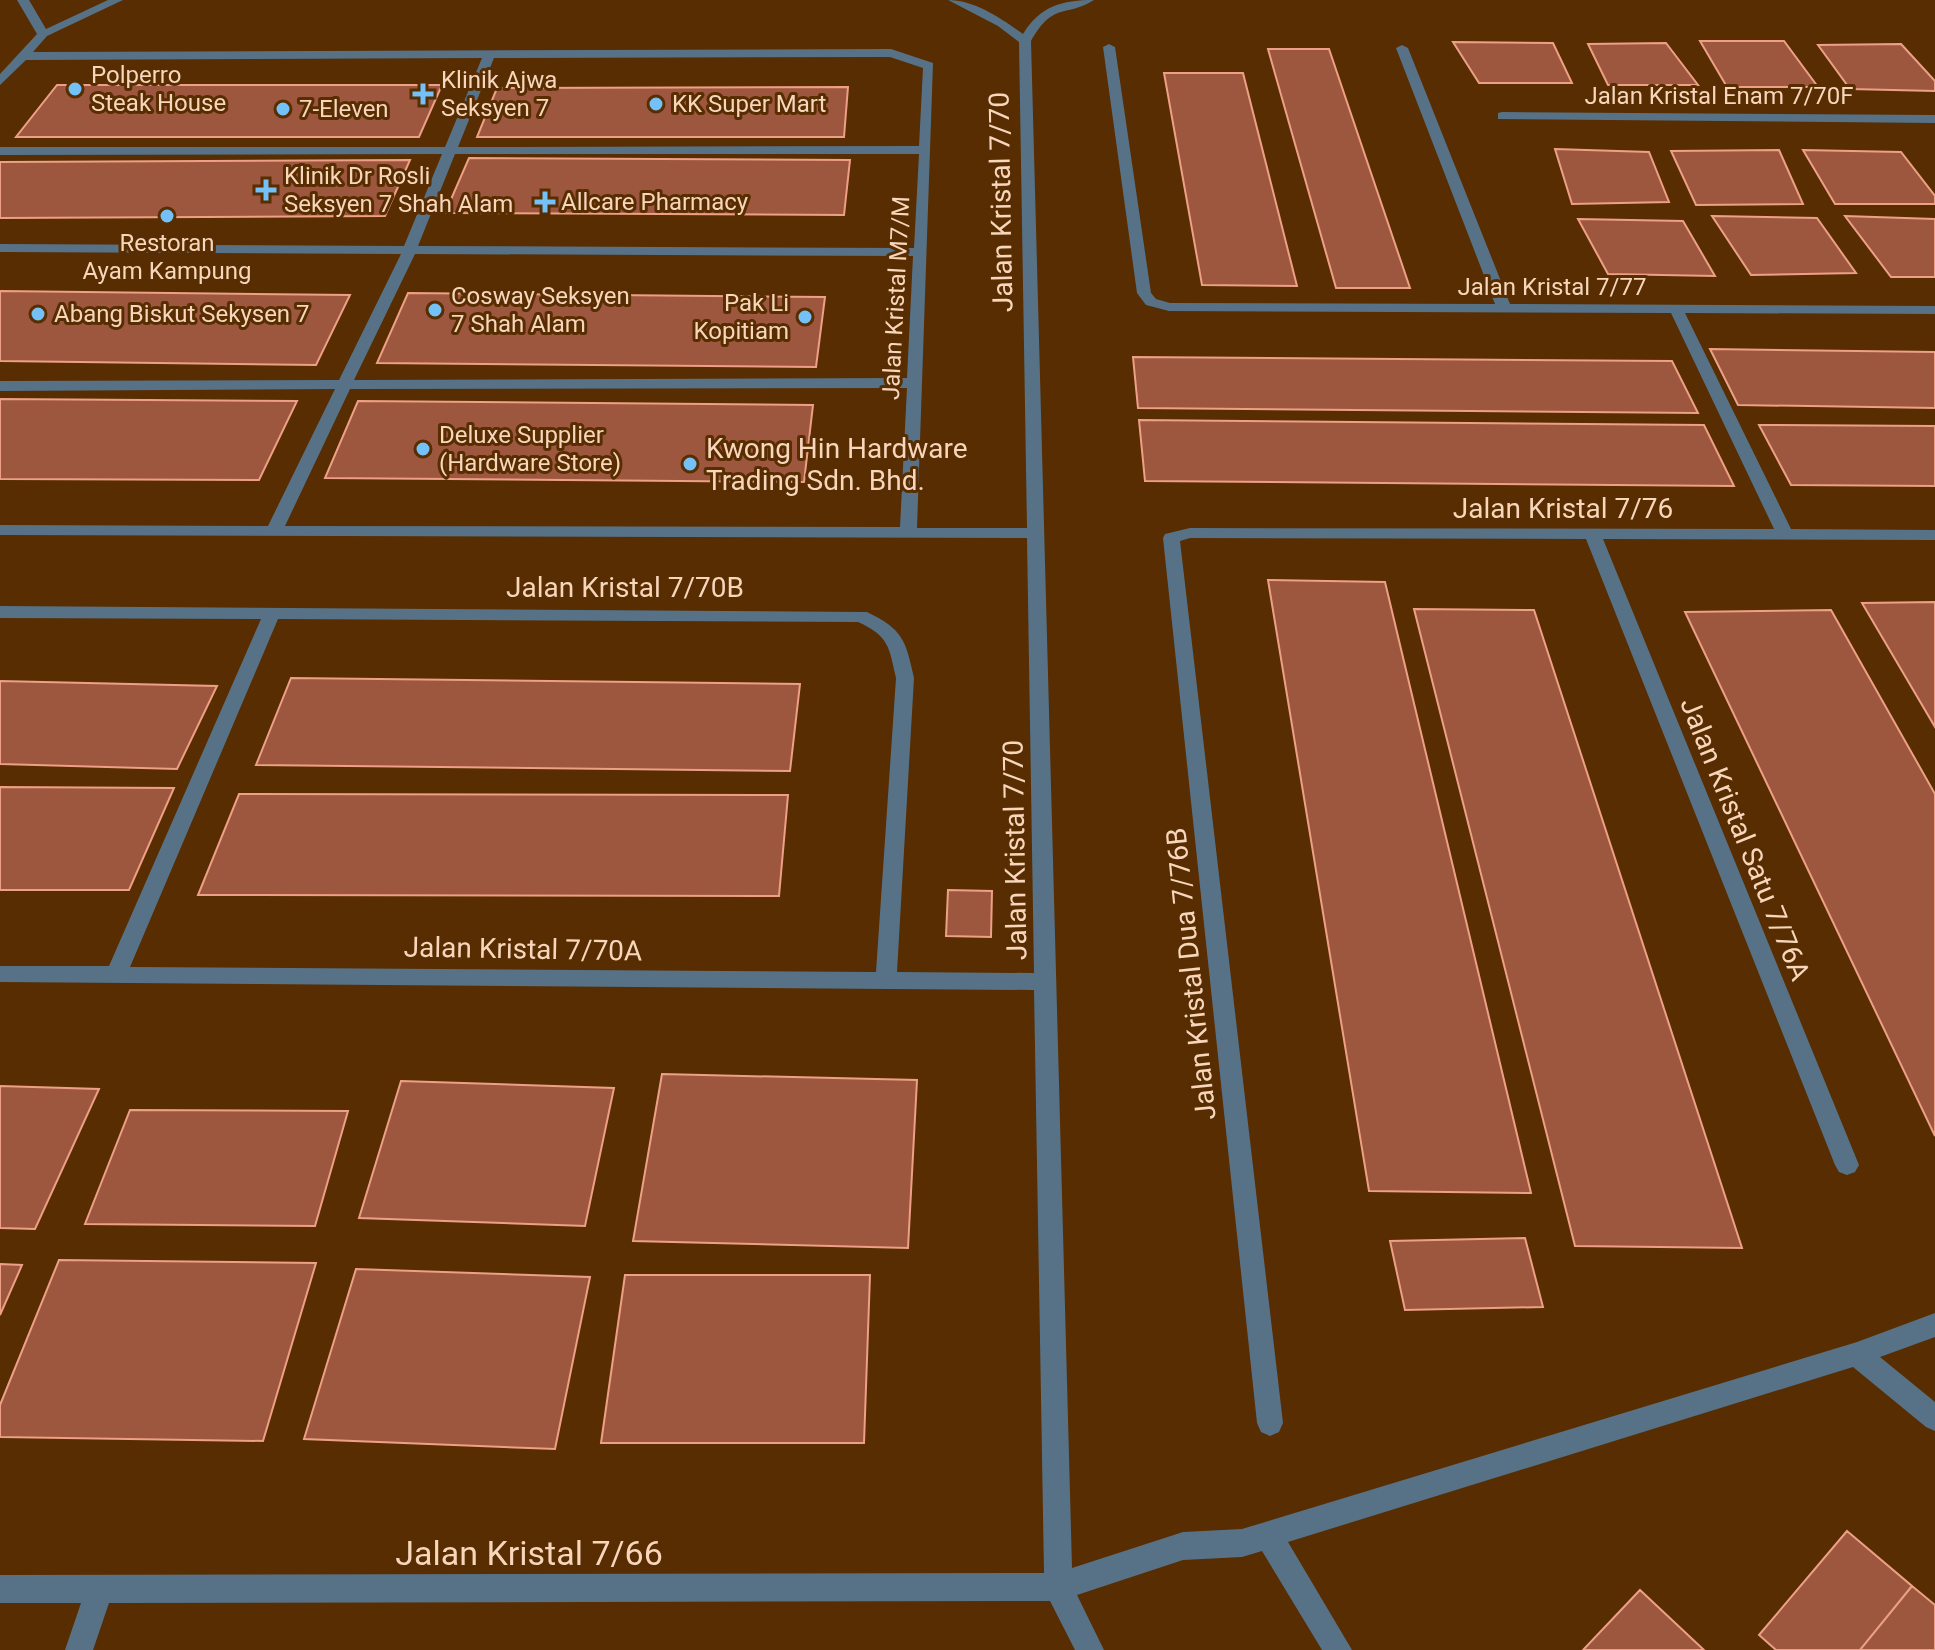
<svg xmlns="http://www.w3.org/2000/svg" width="1935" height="1650" viewBox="0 0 1935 1650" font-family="Roboto,sans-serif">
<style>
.building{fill:#9e573f;stroke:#eda085;stroke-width:2}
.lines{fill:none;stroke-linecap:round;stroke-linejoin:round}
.minor{fill:#577286;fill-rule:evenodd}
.poi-dot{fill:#73c1f6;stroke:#572d01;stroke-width:3}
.labels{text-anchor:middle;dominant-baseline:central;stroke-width:6;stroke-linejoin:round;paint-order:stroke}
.far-poi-label{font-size:24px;fill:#f7d6bc;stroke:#572d01;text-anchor:start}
.far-street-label{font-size:24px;fill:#f7d6bc;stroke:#572d01}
.street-label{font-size:28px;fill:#f7d6bc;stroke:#572d01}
.poi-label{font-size:28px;fill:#f7d6bc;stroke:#572d01;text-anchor:start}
.near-street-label{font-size:34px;fill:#f7d6bc;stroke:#572d01}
</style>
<rect width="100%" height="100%" fill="#572d01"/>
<path class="building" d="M1700,41H1784L1818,87H1727Z
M1453,42L1553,43L1572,83H1479Z
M1666,43L1698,85H1608L1588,44Z
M1901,44L1935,81V91L1850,89L1818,45Z
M1268,49H1329L1410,288H1336Z
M1164,73H1243L1297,286L1202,285Z
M57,85H442L419,137H16Z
M848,87L844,137H477L497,88Z
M1555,149L1649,152L1669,202L1572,204Z
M1779,150L1803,204L1696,205L1671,151Z
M1803,150L1901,152L1935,196V204H1835Z
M469,158L850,160L844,215L445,213Z
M410,160L385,216L0,218V162Z
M1712,216L1817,218L1856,273L1751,275Z
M1845,216L1935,219V277H1891Z
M1578,219L1683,221L1715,276L1608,274Z
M0,291L350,295L316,365L0,361Z
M408,293L825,297L816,367L377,363Z
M1710,349L1935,352V408L1738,405Z
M1133,357L1672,361L1698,413L1138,408Z
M0,399L297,401L259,480L0,479Z
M358,401L813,405L804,482L325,478Z
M1139,420L1704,425L1734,486L1145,481Z
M1759,425L1935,426V486L1791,485Z
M1268,580L1385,582L1531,1193L1369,1191Z
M1935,602V727L1862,603Z
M1414,609L1534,610L1742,1248L1575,1246Z
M1831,610L1935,794V1136L1685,612Z
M291,678L800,684L790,771L256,765Z
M0,681L217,686L177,769L0,764Z
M0,787L174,788L129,890H0Z
M239,794L788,795L779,896L198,895Z
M948,890L992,891L991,937L946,936Z
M662,1074L917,1080L908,1248L633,1241Z
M401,1081L614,1088L585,1226L359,1218Z
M0,1086L99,1089L35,1229L0,1228Z
M130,1110L348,1111L315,1226L85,1224Z
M1525,1238L1543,1307L1405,1310L1390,1241Z
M59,1260L316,1263L263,1441L0,1437V1405Z
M0,1264L22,1265L0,1315Z
M356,1269L590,1277L555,1449L304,1439Z
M625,1275H870L864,1443H601Z
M1847,1531L1912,1586L1860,1650H1776L1759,1635Z
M1912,1586L1935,1605V1650H1860Z
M1640,1590L1704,1650H1583Z"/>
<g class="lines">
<path class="minor" d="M17,0H29L46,29L108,0H123L47,36L33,52L891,49L933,63L917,528H1027L1019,42L998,26L948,0C975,0 1002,19 1023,34C1040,6 1062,0 1094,0C1065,18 1054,1 1031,41L1072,1568L1183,1532L1242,1529L1857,1342L1935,1313V1337L1880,1357L1935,1402V1431L1926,1427L1853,1367L1288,1542L1352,1650H1322L1262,1551L1242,1557L1183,1560L1077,1595L1104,1650H1075L1050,1601L109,1603L93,1650H65L81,1603H0V1575L1044,1573L1034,990L0,982V966H109L261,619L0,618V606L867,612C903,629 906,641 914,678L897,972L1034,973L1027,538L0,535V525L268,526L335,389L0,391V381L339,380L401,254L0,252V244L404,246L442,154L0,155V147H445L482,58L26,60L0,85V74L37,34ZM890,57L923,68L919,146L458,147L494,58ZM455,154H919L914,248L418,246ZM415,254L913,256L907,378L354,380ZM907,388L900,527L285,526L350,389ZM278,619L858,622C889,636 889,647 896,678L876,972L130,967Z
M1109,44L1115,47L1151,293L1156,299L1170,303L1495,304L1396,48L1402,45L1408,48L1510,304L1935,306V314L1685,313L1791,529L1935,530V540L1603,539L1859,1165L1855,1172L1847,1175L1839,1172L1835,1165L1586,539L1190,538L1180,541L1283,1423L1279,1432L1270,1436L1261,1432L1257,1423L1163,538L1165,534L1190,528L1774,529L1671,313L1169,311L1146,305L1137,293L1103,47Z
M1502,112L1935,115V123L1498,119V113Z"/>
</g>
<g class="poi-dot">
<circle cx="75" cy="89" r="8"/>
<path d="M419 82h8v8h8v8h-8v8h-8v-8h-8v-8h8z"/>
<circle cx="656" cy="104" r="8"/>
<circle cx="283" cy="109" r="8"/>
<path d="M262 178h8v8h8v8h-8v8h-8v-8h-8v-8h8z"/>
<path d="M541 190h8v8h8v8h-8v8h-8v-8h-8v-8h8z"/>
<circle cx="167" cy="216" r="8"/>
<circle cx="435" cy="310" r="8"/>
<circle cx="38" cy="314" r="8"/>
<circle cx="805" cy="317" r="8"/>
<circle cx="423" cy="449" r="8"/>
<circle cx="690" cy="464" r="8"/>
</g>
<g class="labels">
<g class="far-poi-label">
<text x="91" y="75">Polperro<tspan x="91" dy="28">Steak House</tspan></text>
<text x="441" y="80">Klinik Ajwa<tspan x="441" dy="28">Seksyen 7</tspan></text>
<text x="672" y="104">KK Super Mart</text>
<text x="299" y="109">7-Eleven</text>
<text x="284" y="176">Klinik Dr Rosli<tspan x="284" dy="28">Seksyen 7 Shah Alam</tspan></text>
<text x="561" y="202">Allcare Pharmacy</text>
<text x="167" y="243" text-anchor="middle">Restoran<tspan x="167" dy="28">Ayam Kampung</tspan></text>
<text x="451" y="296">Cosway Seksyen<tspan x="451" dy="28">7 Shah Alam</tspan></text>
<text x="789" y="303" text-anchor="end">Pak Li<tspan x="789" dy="28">Kopitiam</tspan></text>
<text x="54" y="314">Abang Biskut Sekysen 7</text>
<text x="439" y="435">Deluxe Supplier<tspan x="439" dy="28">(Hardware Store)</tspan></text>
</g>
<g class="far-street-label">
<text x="1719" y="96">Jalan Kristal Enam 7/70F</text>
<text x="1552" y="287">Jalan Kristal 7/77</text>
<text transform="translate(896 298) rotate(-87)">Jalan Kristal M7/M</text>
</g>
<g class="street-label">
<text transform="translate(1001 202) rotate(-91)">Jalan Kristal 7/70</text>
<text x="1563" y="508">Jalan Kristal 7/76</text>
<text x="625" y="587">Jalan Kristal 7/70B</text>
<text transform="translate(1745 839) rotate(68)">Jalan Kristal Satu 7/76A</text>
<text transform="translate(1015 850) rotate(-91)">Jalan Kristal 7/70</text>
<text transform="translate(523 949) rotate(1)">Jalan Kristal 7/70A</text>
<text transform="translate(1191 974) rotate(-96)">Jalan Kristal Dua 7/76B</text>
</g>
<g class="poi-label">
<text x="706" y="448">Kwong Hin Hardware<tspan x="706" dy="32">Trading Sdn. Bhd.</tspan></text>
</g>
<g class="near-street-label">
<text x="529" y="1553">Jalan Kristal 7/66</text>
</g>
</g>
</svg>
